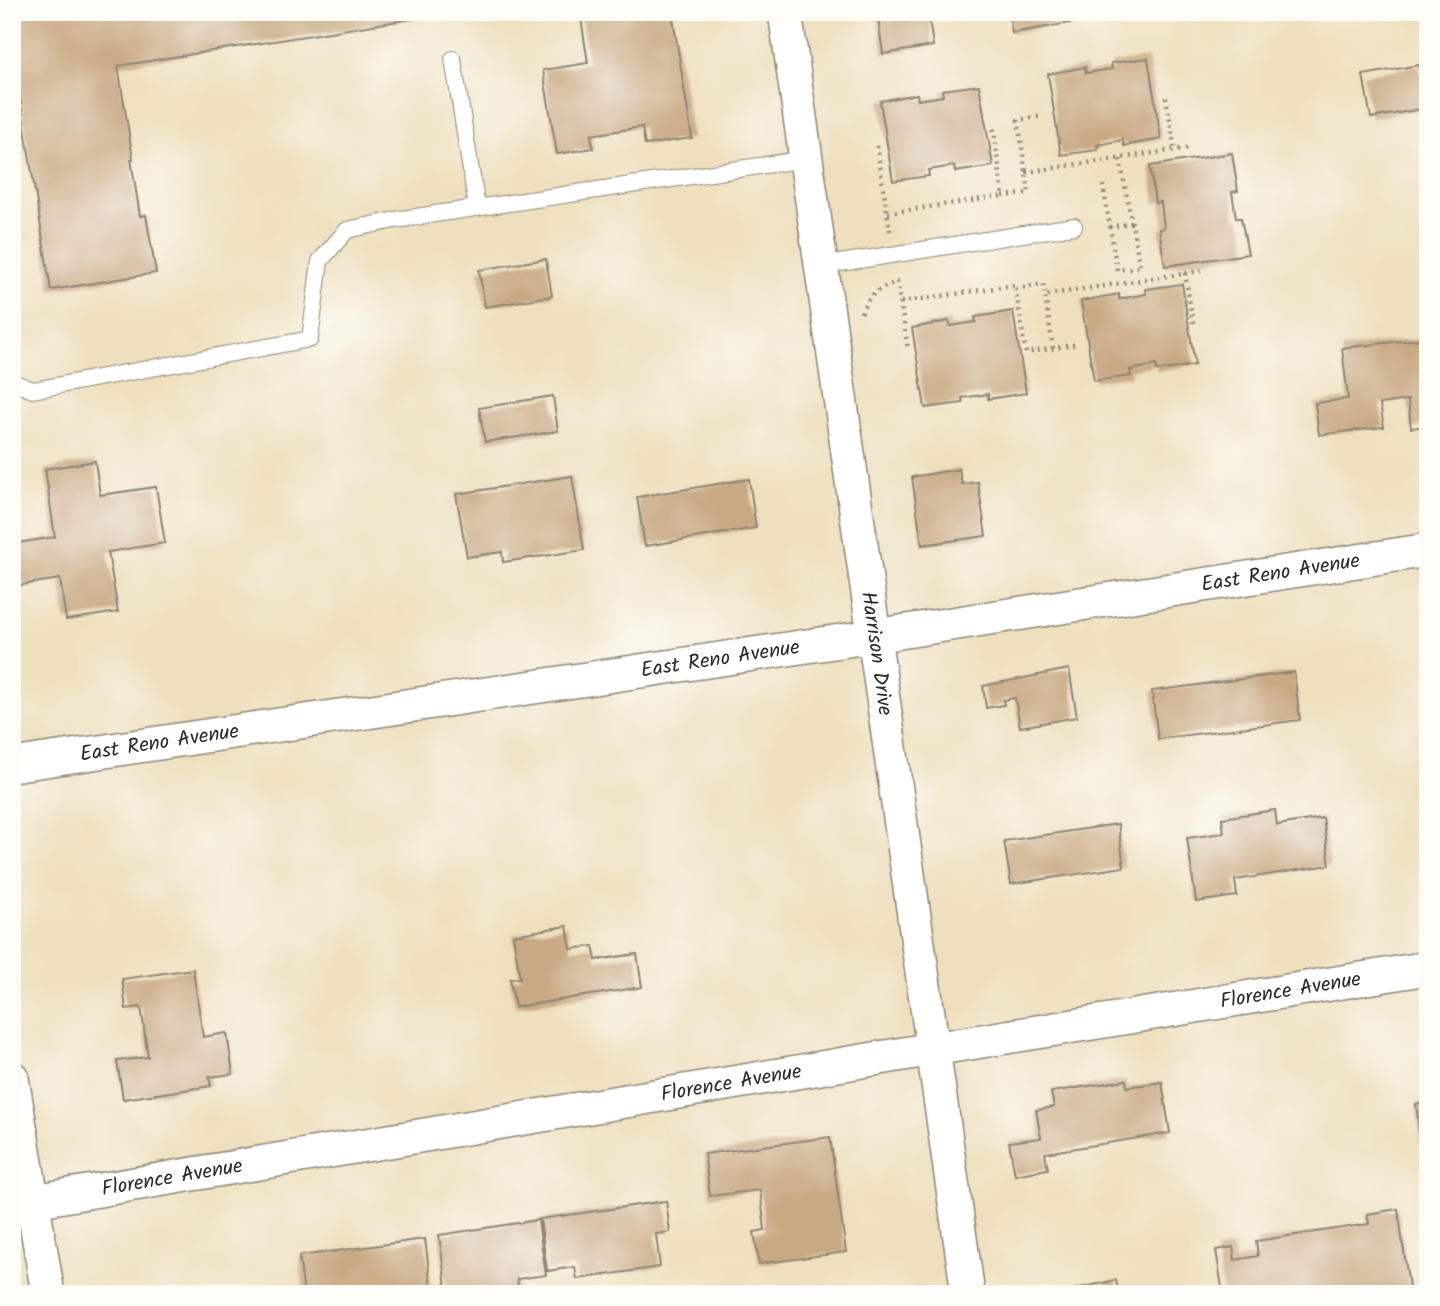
<svg xmlns="http://www.w3.org/2000/svg" width="1440" height="1306" viewBox="0 0 1440 1306" font-family="Kalam,sans-serif">
<style>
.building{fill:#c9a984}
.lines{fill:none;stroke-linecap:round;stroke-linejoin:round}
.service-casing{stroke:#8c8574;stroke-width:18}
.minor-casing{stroke:#8c8574;stroke-width:36}
.path{stroke:#8c8574;stroke-width:4.5;stroke-dasharray:2 5;stroke-linecap:butt}
.service{stroke:#fff;stroke-width:16}
.minor{stroke:#fff;stroke-width:33}
.labels{text-anchor:middle;dominant-baseline:central;stroke-width:7;stroke-linejoin:round;paint-order:stroke}
.street-label{font-size:21px;fill:#2b2b2b;stroke:#fdfcf7}
</style>
<rect width="100%" height="100%" fill="#fdfcf7"/>
<filter id="ink" filterUnits="userSpaceOnUse"><feTurbulence type="fractalNoise" baseFrequency=".0143" numOctaves="2"/><feDisplacementMap in="SourceGraphic" scale="14" xChannelSelector="R" yChannelSelector="G"/><feConvolveMatrix kernelMatrix="1 2 1 2 8 2 1 2 1" color-interpolation-filters="sRGB"/></filter>
<filter id="wash" filterUnits="userSpaceOnUse"><feTurbulence type="fractalNoise" baseFrequency=".00686" numOctaves="4" result="noise"/><feDisplacementMap in="SourceGraphic" scale="28" xChannelSelector="R" yChannelSelector="G"/><feGaussianBlur stdDeviation="1.57" result="paint"/><feColorMatrix in="noise" values="0 0 0 0 0 0 0 0 0 0 0 0 0 0 0 0 0 1.4 0 .05"/><feComposite in="paint" operator="in"/></filter>
<g filter="url(#wash)">
<rect width="100%" height="100%" fill="#eedfbe"/>
<g id="blocks">
<path class="building" d="M12,12H442V14L118,66L133,159H131L140,216L146,215L156,273L51,290L12,49Z
M580,12H672L692,138L645,145L642,127L591,135L593,148L557,154L543,70L588,63Z
M877,12H928L933,46L883,54Z
M1009,12H1075L1076,22L1012,33Z
M1148,58L1161,139L1124,146L1123,140L1097,145L1098,150L1061,155L1048,74L1085,67L1086,73L1112,69L1111,63Z
M1419,65L1427,108L1371,118L1363,75Z
M979,85L993,166L955,172L954,166L928,170L929,176L893,181L880,101L917,94L918,100L943,96L942,90Z
M1232,153L1238,191L1232,192L1236,218H1241L1248,254L1165,266L1159,229L1164,228L1161,202L1155,203L1150,166Z
M546,259L552,296L485,307L479,270Z
M1182,284L1195,365L1157,371L1156,365L1130,370L1131,376L1094,381L1081,301L1119,294V299L1146,294L1145,289Z
M1013,311L1026,393L988,399V394L962,398L963,403L925,408L912,328L949,321L951,326L976,322L975,317Z
M1428,338V426L1411,428L1408,400L1380,404L1384,427L1319,435L1315,403L1348,399L1342,348Z
M553,396L558,431L485,442L479,408Z
M95,461L100,495L156,487L165,543L108,552L118,612L66,620L60,579L15,586L12,567V544L55,537L45,469Z
M959,469L962,484L978,482L986,536L922,545L912,477Z
M572,476L584,550L503,562L502,552L467,557L456,494Z
M749,479L756,528L645,546L637,497Z
M1069,669L1077,717L1020,727L1015,698L1003,700L1004,705L986,708L983,686Z
M1294,672L1300,720L1158,739L1152,691Z
M1275,810L1277,825L1323,818L1330,865L1235,880L1237,896L1196,902L1187,838L1224,833L1222,818Z
M1118,824L1124,867L1011,884L1004,841Z
M567,926L571,949L593,946L596,960L637,954L642,987L515,1007L510,979L520,978L513,935Z
M193,969L203,1037L227,1033L233,1074L209,1077L211,1086L123,1099L117,1061L148,1057L141,1007L126,1009L122,979Z
M1126,1080L1127,1087L1162,1082L1170,1133L1045,1153L1048,1169L1015,1175L1009,1142L1041,1138L1036,1110L1054,1107L1051,1092Z
M1428,1102V1142L1421,1143L1416,1104Z
M830,1137L846,1252L759,1264L754,1232L765,1230L760,1190L710,1196L704,1154Z
M666,1201L670,1232L656,1234L660,1267L577,1279L575,1267L547,1271L540,1219Z
M1398,1209L1410,1294H1223L1216,1250L1233,1247L1235,1260L1258,1256L1256,1241L1369,1224L1367,1214Z
M538,1220L546,1275L517,1279L519,1294H447L439,1235Z
M425,1239L432,1294H304L299,1256Z
M1116,1280L1119,1294H1057V1293Z"/>
</g>
</g>
<g filter="url(#ink)">
<use href="#blocks" fill-opacity="0" stroke="#8c8574" stroke-width="2"/>
<g class="lines">
<g class="service-casing">
<path id="service" d="M453,59L477,208
M821,266L1074,226
M12,382L33,390L310,339L320,261L347,230L395,220L806,159"/>
</g>
<g class="minor-casing">
<g id="minor">
<path id="s1" d="M785,12L968,1294"/>
<path id="s2" d="M12,765L874,636L1428,550"/>
<path d="M12,1078L48,1294"/>
<path id="s3" d="M34,1201L933,1049L1428,968"/>
</g>
</g>
<path class="path" d="M1166,97L1175,151
M877,146L890,231
M1026,172L1188,148
M1103,185L1117,270L1140,267L1120,159
M1003,196L1029,193L1018,120L1042,116
M888,213L1003,196L993,124
M1109,227L1132,223
M1185,273L1193,323
M1016,289L1043,284L1045,295
M901,302L1015,285L1026,353L1079,344
M861,313C870,293 877,290 897,282L908,349
M1053,348L1045,295L1206,270"/>
<use href="#service" class="service"/>
<use href="#minor" class="minor"/>
</g>
</g>
<g class="labels">
<g class="street-label">
<text stroke="none"><textPath href="#s2" startOffset="1283">East Reno Avenue</textPath></text>
<text stroke="none"><textPath href="#s1" startOffset="648">Harrison Drive</textPath></text>
<text stroke="none"><textPath href="#s2" startOffset="716">East Reno Avenue</textPath></text>
<text stroke="none"><textPath href="#s2" startOffset="149">East Reno Avenue</textPath></text>
<text stroke="none"><textPath href="#s3" startOffset="1274">Florence Avenue</textPath></text>
<text stroke="none"><textPath href="#s3" startOffset="707">Florence Avenue</textPath></text>
<text stroke="none"><textPath href="#s3" startOffset="140">Florence Avenue</textPath></text>
</g>
</g>
<rect width="1440" height="1306" fill="none" stroke="#fdfcf7" stroke-width="42"/>
</svg>
